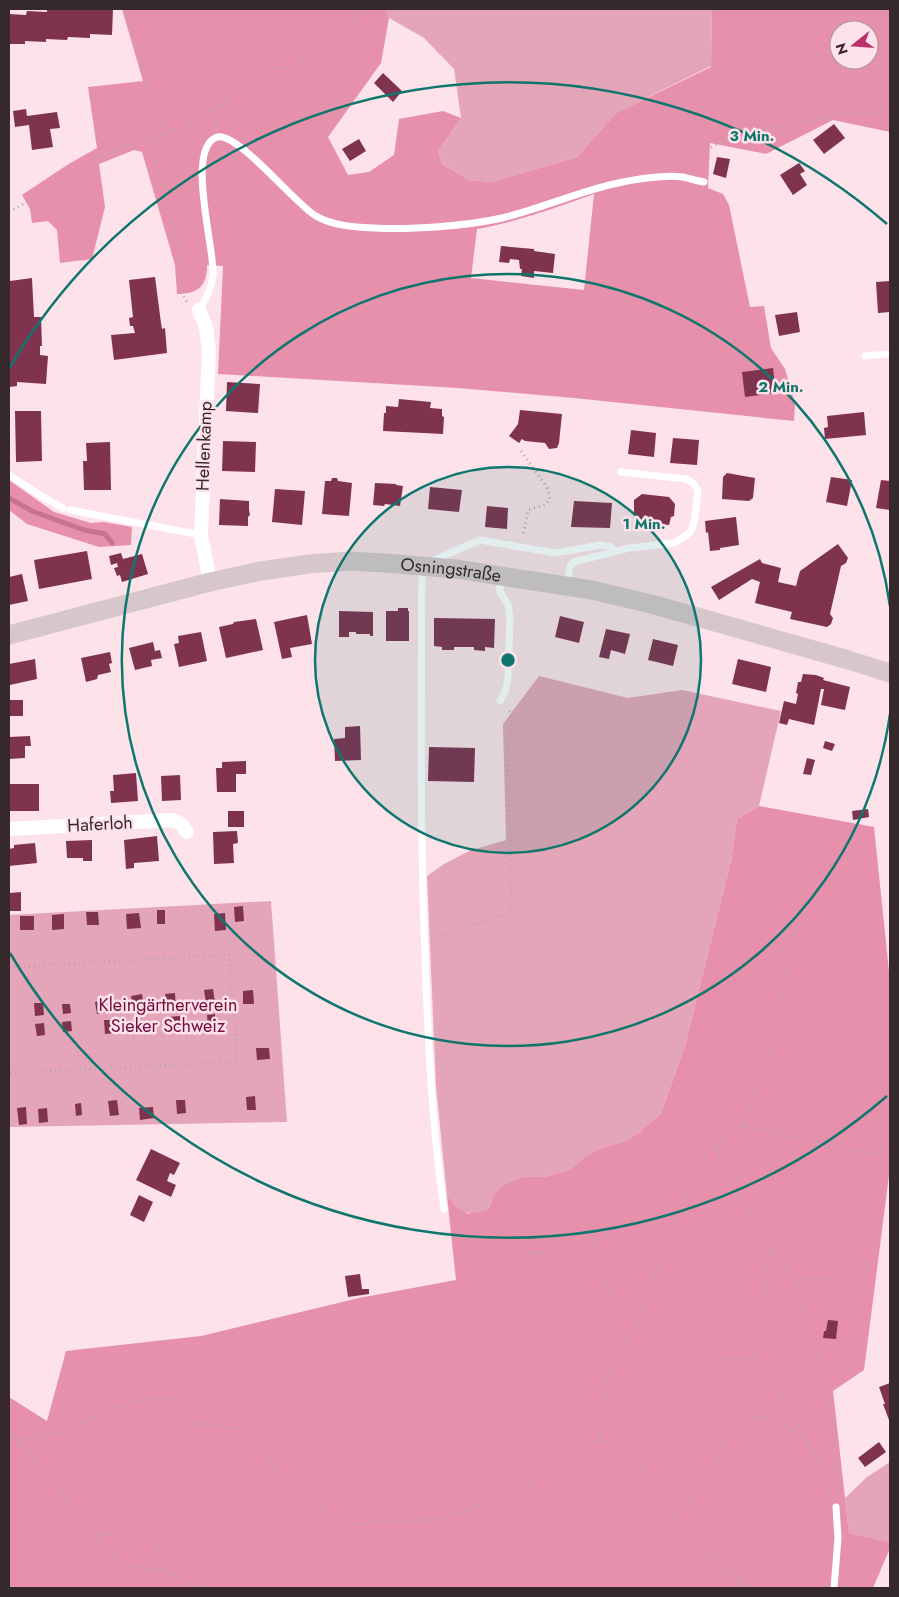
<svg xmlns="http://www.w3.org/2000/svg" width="899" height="1597" viewBox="0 0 899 1597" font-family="Jost,sans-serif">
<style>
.green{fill:#e5a5b8}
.forest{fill:#e790ab;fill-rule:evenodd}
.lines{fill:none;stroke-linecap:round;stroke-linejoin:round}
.stream{stroke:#c8748f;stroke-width:5}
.building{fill:#7f334f}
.path{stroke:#bca5ab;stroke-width:3;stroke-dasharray:1 4;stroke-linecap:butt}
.lane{stroke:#fff;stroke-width:7}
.street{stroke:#fff;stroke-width:14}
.secondary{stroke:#d7c7cb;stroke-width:19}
.ring{fill:none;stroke:#0f766e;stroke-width:2.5}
.labels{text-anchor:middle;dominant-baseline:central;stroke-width:5;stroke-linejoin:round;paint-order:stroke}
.street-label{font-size:18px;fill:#36292c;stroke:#fee2e9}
.park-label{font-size:18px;fill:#730b3c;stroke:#fee2e9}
.centre{fill:#0f766e;stroke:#fee2e9;stroke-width:2.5}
.ring-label{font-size:15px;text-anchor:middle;font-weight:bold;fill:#0f766e;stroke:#fee2e9;stroke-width:5;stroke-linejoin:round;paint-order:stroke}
</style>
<rect width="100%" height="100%" fill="#fee2e9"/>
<path class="green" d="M385,9H712L711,66L616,113L577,157L492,182L469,180L442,164L438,151L461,118L454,69L424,38L389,18Z
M539,676L628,698L682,690L781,711L759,806L737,819L731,861L685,1046L661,1113L641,1131L625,1141L599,1149L587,1155L570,1170L545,1177H524L492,1199C490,1206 488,1211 480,1213C465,1217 456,1207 447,1196L436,1086L427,876L444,864L469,851L506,840L503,724Z
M271,901L287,1122L9,1127V915Z
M890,1462V1542L849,1533L845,1498L867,1477Z"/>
<path class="forest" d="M122,9H385L389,18L381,63L328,137L348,175L369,172L394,155L399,119L443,111L461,118L438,151L442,164L469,180L492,182L577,157L616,113L711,67L712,9H890V132L833,120L766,154L710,143L708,188L723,194L729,205L750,307L764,306L771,348L785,369L795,404L794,421L574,398L458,388L218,374L223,266L207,265C207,286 198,294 177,294L175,265L142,152L134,150L99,164L105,207L92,259L60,263L57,230L48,221L32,223L30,209L22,195L67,165L97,148L88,87L143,81ZM839,30H869V60H839ZM594,194L584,290L471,278L477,229C517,222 555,208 594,194Z
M9,480L54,512L91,523L104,522L132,527L131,545L99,547L27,524L9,510Z
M759,806L874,827L890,981V1168L864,1370L833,1391L849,1533L890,1542V1548L873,1588H9V1397L47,1421L66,1351L201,1336L359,1298L456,1280L447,1196L457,1207L468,1214L485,1211L490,1206L492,1199L500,1188L510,1182L524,1177H545L570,1170L587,1155L599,1149L625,1141L641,1131L661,1113L685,1046L731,861L737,819Z"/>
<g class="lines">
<path class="stream" d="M9,498L32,511L84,530L105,534L112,543"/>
</g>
<path class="building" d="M47,9H113L112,35L90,34V38L68,37L67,40L46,39V42L25,41V44H9V14L26,15L27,11L47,12Z
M383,73L402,91L393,102L374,83Z
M26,109L27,116L57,112L60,128L50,129L53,147L32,150L29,125L15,127L13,111Z
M834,124L845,138L824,154L813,140Z
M359,139L366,151L350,161L342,149Z
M717,157L730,159L726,178L713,174Z
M799,163L805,171L800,174L807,185L793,195L780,175Z
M501,246L534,249V251L555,254L553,273L534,271V278L521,276L522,269H520L519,260L510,259L509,263L499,262Z
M155,277L161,323L162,329L165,328L167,353L114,360L111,335L135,333L133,326H130L129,318L133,317L129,280Z
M32,278L34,317H41L42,346H40V355L48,356L46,384L17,382V386L9,387V284L10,281Z
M890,281V312L878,313L876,282Z
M797,312L800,332L779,336L775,315Z
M773,368L776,393L745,397L742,372Z
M227,382L260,384L258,413L226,411Z
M399,399L431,402L430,408L442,409V416L444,417L443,434L383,431L384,413H386V406L398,407Z
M520,410L562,414L559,443L557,448L549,449L545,443L525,441L522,439L519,443L509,436L518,424Z
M15,411H41L42,461L16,462Z
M864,412L866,435L825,439L824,428L828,427L827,416Z
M631,430L656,433L654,457L628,454Z
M673,438L699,440L697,465L670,463Z
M223,441L256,442L255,472L222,471Z
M110,442L111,490H84L83,461H87L86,443Z
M727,473L755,478L753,498L749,501L722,499L723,477Z
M831,477L852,480L847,506L826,502Z
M332,478H337L338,481L352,483L349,516L322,514L325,481H331Z
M881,480L890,481V510L876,508Z
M375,483L396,484V485L403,486L400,506L385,504L384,506L373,505Z
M430,487L462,490L459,512L428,509Z
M275,489L305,491L302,525L272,522Z
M642,494L669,497L675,504L674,516L671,517L669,525L635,523L636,514H634V500Z
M220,499L249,501V510L250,515L248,517V526L219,525Z
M574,501L612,503L610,528L571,527Z
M487,506L508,508L507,529L485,527Z
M736,517L739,545L720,548V550L710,551L708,532L706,533L705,521Z
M838,544L848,558L846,563L841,566L830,614L833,618L831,624L827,627L790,619L792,612L755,603L760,582L752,579L719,600L711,587L760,559L762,563L781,568L778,582L796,586L800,571Z
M87,551L92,579L39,589L34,560Z
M121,553L123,559L142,554L148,574L122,582L120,575L117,576L114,568L118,567L117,563L111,565L109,556Z
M22,574L28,601L9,605V577Z
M398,608H408V611H409V641H386V611H398Z
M339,611L373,612V636H370V634H356V632H349V637H339Z
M307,615L312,644L290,648L292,657L282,659L274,622Z
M560,616L584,622L579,643L555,637Z
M434,618L495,619L494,648L485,647V651L474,650V647H454V650H442V647L434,646Z
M256,619L263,650L226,658L219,627L233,624L234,622Z
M606,629L630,634L625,654L611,650L609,659L599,657Z
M201,632L207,661L179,667L174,644L179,643L178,636Z
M653,639L678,645L673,666L648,660Z
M153,642L155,651L160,650L162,658L151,660L152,666L135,670L129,648Z
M110,652L112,663L109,664L111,672L98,675L97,679L86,682L81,658Z
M35,659L37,679L10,685L9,664Z
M738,659L771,667L766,692L732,684Z
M803,674L816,675L824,678L823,680L850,687L845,710L821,705L824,689H821L814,725L789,719L787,725L779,723L784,701L796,704L798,694L796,693L798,682H801Z
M9,700H23V716H9Z
M360,726L361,760L335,761L334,739L345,738V727Z
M30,736L31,746H25V758L9,759V737Z
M825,741L835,744L832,751L823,748Z
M429,747L475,748L474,782L428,781Z
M807,758L815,760L811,775L803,774Z
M246,761V774H236V792H217L216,768H222V762Z
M136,773L138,801L111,803L110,791H114L113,775Z
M180,775L181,800L162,801L161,776Z
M9,784H39V811H9Z
M868,809L869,817L853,820L852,811Z
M228,811H244V827H228Z
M237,831L238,843L233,844L234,863L214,864L213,832Z
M157,836L159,861L134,863V868L126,869L124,840Z
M92,840V861H83V858H67L66,841Z
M35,843L37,863L9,866V849L14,848V845Z
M21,892V911H9V893Z
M243,906L244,921L235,922L234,907Z
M157,910H165V924H157Z
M86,912H98L99,925H87Z
M139,913L141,928L127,929L126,914Z
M225,913L226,930L215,931L214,914Z
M64,914V929L52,930V915Z
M20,916H34V930H20Z
M213,989L215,1002L206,1003L204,990Z
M253,990L254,1004H243V991Z
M175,993L176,1008L167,1009L165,994Z
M142,994L144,1008L133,1010L131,996Z
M106,1001L107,1012L97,1014L95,1002Z
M34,1003H43L44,1015L35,1016Z
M62,1004H70L71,1013L63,1014Z
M215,1014L216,1025L208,1026L207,1015Z
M180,1016L181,1030L169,1031L168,1017Z
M104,1020H113L114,1033L105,1034Z
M71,1021L72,1031L63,1032L62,1022Z
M146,1022L147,1031L139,1032L138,1023Z
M44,1023L45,1035L37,1036L35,1024Z
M256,1048H269L270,1059L257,1060Z
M255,1096L256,1110H247L246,1097Z
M117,1100L119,1115L110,1116L108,1101Z
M176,1100H185L186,1113L177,1114Z
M81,1103L82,1115L76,1116L75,1104Z
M26,1107L27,1124L19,1125L17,1108Z
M153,1107L154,1118L140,1120L139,1108Z
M47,1108L48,1122L39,1123L38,1109Z
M151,1149L180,1163L174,1175L170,1173L167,1181L176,1185L171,1197L136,1180Z
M139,1195L153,1202L144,1222L130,1215Z
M360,1274L362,1289H369V1294L348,1297L345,1276Z
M828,1320L838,1321L836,1339L823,1338L824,1331H826Z
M890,1383V1420H889L883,1404H885L879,1387Z
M879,1442L886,1452L865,1467L858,1458Z"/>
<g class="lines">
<path class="path" d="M125,9L148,85L150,140L178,248L182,294L188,303
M149,115L152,119L173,131
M216,127L215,109L266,73L276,68H290L311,57L343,29L369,9
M682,167L697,156L728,137L844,114L890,111
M9,212L55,186L97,157L173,131L182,130C190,119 203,113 215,109
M521,451L547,487L550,499L545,505L528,510L523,536
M435,937L506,914L511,909L512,902L507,761L512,729L511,713L507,709
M9,967L229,955L238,1062L9,1073
M743,1126L869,1153L890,1149
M720,1144L718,1158L728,1181L786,1268L796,1287L826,1375L830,1400L839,1492
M453,1212L482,1222L499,1233L506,1248L529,1253H547L555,1241L559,1227L570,1219L580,1218L591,1232L594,1250L600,1276L614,1297L637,1322L699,1354L723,1360L741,1358L755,1360C788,1401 814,1448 832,1497
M793,1280L831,1277L875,1260
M755,1360L770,1246
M767,1417L778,1408V1394
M9,1433L18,1441L46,1473L95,1536L121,1563L174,1575L198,1588
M600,1439L645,1470L675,1517L717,1566L741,1583L744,1588
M18,1441L57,1433L90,1418L142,1400L169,1399L179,1405L194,1423L248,1430L273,1466L295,1491L348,1524L438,1519L507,1494L565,1464L600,1439L606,1381L637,1322L694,1172L708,1151L743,1126L772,1047L797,920
M675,1517L708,1483L717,1463L725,1436L746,1420L767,1417L792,1430L809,1446
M96,1536L130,1529L141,1533L152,1541L160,1554L161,1572
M708,1553L723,1556L744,1582L753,1588
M9,1584L12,1588
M765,1588H769"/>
<path class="lane" d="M199,310C206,299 212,288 213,275C215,249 185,148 217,137C237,131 297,206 316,216C333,226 354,227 374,228C411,230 467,226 502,218C550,206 590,186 640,179C654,177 668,175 682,177C689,178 697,181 704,182
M865,356L890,354
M9,475L43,497L63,508
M70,510L201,535
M432,561L480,540L555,553L601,545L611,547L615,551
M422,568C421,707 420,845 426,984C429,1059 433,1134 444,1209
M567,585L570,566L574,562L629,548L674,543L684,537L691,531L694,523L698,491L694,484L686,479L621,472
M500,701L506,689L508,677L510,619L508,605L500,592V576
M834,1588L838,1538L836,1507"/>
<path class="street" d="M199,310L206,327L209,350L201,535L210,582
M9,829L173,820L181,824L187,832"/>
<path class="secondary" id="s1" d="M9,635L210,582L261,571L309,564L350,561L385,563L456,569L592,590L655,605L845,659L890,673"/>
</g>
<circle cx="508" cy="660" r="193" fill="#0f766e" fill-opacity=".12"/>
<g class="ring">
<circle cx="508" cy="660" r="193"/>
<path d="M890 714A386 386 0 1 1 890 606"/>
<path d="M887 1096A578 578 0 0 1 10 953M10 367A578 578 0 0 1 887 224"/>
</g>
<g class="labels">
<g class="street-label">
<text transform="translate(204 446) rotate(-88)">Hellenkamp</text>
<text stroke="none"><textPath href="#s1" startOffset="451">Osningstraße</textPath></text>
<text transform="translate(100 824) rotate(-3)">Haferloh</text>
</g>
<g class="park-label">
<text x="168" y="1005">Kleingärtnerverein<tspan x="168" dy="21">Sieker Schweiz</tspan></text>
</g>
</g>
<circle cx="508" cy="660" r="8" class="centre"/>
<g class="ring-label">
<text x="752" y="141">3 Min.</text>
<text x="781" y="392">2 Min.</text>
<text x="644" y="529">1 Min.</text>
</g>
<rect width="899" height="1597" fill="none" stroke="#36292c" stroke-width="20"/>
<g transform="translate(854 45) rotate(253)"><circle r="24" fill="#fee2e9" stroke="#ae989d"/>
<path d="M0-4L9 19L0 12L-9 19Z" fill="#bb306a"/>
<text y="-8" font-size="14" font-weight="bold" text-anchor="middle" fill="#36292c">N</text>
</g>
</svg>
